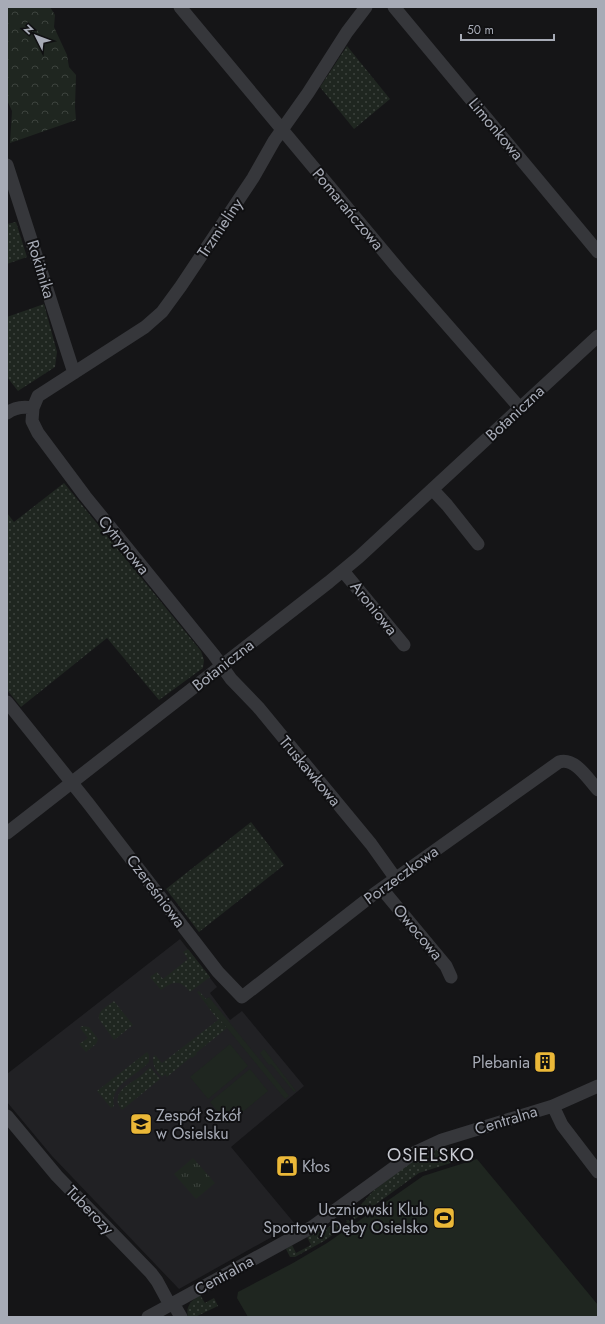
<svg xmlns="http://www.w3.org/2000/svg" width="605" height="1324" viewBox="0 0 605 1324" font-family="Jost,sans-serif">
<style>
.built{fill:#212124}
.grass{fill:url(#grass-dots)}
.forest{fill:url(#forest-crowns)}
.park{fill:url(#park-tufts)}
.garden{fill:#1f2620}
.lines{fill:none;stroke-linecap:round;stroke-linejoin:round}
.minor{stroke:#36373b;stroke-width:13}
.labels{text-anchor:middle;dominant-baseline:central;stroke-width:4;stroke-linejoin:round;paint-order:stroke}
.street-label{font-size:16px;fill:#a7abb6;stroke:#101012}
.poi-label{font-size:16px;fill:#a7abb6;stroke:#101012;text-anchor:end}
.quarter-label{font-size:18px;letter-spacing:1px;fill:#c8cad2;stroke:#101012}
</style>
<defs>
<pattern id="grass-dots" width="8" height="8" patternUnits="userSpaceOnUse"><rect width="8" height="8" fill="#1f2620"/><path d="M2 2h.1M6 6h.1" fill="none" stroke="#3d433e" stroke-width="1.8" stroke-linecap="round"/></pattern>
<pattern id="forest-crowns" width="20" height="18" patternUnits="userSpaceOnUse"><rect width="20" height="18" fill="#1f2620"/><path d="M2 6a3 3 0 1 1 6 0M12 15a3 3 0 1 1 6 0" fill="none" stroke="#3d433e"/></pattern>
<pattern id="park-tufts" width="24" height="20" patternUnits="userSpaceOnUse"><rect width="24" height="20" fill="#1f2620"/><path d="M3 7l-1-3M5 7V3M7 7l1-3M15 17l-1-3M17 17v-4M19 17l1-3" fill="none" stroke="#3d433e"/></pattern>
</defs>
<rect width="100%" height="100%" fill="#151517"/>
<path class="built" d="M180,939L217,987L210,993L230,1020L242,1011L304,1086L231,1147L295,1224L179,1289L52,1156L7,1102V1074Z"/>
<path class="grass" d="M347,46L390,99L354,129L320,87Z
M16,222L27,257L7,264V224Z
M44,304L57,352L55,367L18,391L7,377V317Z
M64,483L201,651L204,660L203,668L159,700L107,638L21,707L7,690V513L14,522Z
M251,822L284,865L199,932L166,889Z
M188,949L210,977L190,992C180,979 173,981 161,990L150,977L157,972L163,979L188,959L183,952Z
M199,991L206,999L205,1001L227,1028L196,1053L197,1054L192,1058L191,1057L167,1077L165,1074L162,1077C155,1069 153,1067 153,1057L155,1055L162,1063L218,1020L197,992Z
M114,1001L133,1025L114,1040L99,1019C97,1011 108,1006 114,1001Z
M82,1026L89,1027L98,1039L96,1044L86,1052L79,1044L88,1038L80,1028Z
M147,1052L149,1055V1062C137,1076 109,1084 114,1106L111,1108L97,1091Z
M150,1067L160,1079L122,1110C109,1095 127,1085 138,1078C142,1075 146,1071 150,1067Z
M438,1148H443L447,1154L453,1152L456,1159L454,1162L419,1173L354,1220L353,1215L361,1209L359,1207L373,1191L412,1160Z
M346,1220H349L351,1222L324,1241L295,1257H290L286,1249L292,1245L296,1253L311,1245L307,1237L337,1223L340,1227L347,1222Z
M200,1295L205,1303L214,1298L218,1306L195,1317H188C185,1307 192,1299 200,1295Z"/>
<path class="forest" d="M7,7H50L55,15L54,27L67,55L69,67L76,75L75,107L76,120L10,143L12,111L7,100Z"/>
<path class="park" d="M193,1158L215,1183L196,1199L174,1174Z"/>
<path class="garden" d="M209,997L289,1096L285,1099L204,1000Z
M230,1044L248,1066L208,1099L190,1077Z
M264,1049L296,1091L294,1092L271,1064L269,1065L260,1053Z
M250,1069L268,1091L228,1124L210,1102Z
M477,1159L598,1305V1317H248L237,1298L238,1292L293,1263L327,1243L423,1176Z"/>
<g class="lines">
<path class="minor" d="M180,7L400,271L520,408
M366,7L347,32L308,93L274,141L253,178L181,286L162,312L145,327L38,396L33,408L32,421L38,433L85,496L214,655L231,679L258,707L371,844L396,879
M394,7L598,252
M7,165L74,373
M7,413C15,407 23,406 33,408
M433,490L447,505L478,544
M343,571L404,645
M7,702L88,803L218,972L242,997L374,894L559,762C575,757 588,779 598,790
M7,833L329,582L359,557L598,336
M382,889L446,966L451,977
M553,1106L562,1125L598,1172
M7,1116L57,1176L151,1273L157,1281L170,1305
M173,1303L181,1317
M148,1317L312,1227L414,1153L442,1140L553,1106L598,1086"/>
</g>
<defs>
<g id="building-square" transform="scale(1.15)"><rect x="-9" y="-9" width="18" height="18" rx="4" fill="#ebb838" stroke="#101012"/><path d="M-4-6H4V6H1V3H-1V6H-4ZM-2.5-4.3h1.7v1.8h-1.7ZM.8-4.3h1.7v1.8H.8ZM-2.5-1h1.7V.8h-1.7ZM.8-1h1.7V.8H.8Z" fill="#111"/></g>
<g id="school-square" transform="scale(1.15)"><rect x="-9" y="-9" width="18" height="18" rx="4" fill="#ebb838" stroke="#101012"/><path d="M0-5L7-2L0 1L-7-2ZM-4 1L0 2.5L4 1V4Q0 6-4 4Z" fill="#111"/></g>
<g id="shop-square" transform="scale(1.15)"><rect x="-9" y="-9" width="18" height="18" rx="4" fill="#ebb838" stroke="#101012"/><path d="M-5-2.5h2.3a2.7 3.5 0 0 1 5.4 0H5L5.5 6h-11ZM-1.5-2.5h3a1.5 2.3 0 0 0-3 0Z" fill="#111"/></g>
<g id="stadium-square" transform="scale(1.15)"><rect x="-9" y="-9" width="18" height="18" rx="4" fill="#ebb838" stroke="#101012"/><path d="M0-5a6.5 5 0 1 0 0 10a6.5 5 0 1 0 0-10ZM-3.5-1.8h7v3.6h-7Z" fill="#111"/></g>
</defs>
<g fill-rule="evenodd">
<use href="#building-square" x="545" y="1062"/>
<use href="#school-square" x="141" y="1124"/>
<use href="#shop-square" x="287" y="1166"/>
<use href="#stadium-square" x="444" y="1218"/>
</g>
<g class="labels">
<g class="street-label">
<text transform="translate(496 129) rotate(50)">Limonkowa</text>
<text transform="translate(348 209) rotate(50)">Pomarańczowa</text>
<text transform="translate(220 228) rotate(-56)">Trzmieliny</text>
<text transform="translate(41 269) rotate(73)">Rokitnika</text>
<text transform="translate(515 413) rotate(-43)">Botaniczna</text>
<text transform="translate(124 545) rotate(51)">Cytrynowa</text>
<text transform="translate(374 608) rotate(51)">Aroniowa</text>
<text transform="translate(223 665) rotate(-38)">Botaniczna</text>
<text transform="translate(310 771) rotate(50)">Truskawkowa</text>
<text transform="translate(401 875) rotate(-36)">Porzeczkowa</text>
<text transform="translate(156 891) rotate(53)">Czereśniowa</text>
<text transform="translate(418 932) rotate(50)">Owocowa</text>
<text transform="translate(506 1120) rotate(-17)">Centralna</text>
<text transform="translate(90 1210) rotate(46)">Tuberozy</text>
<text transform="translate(224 1275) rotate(-29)">Centralna</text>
</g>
<g class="poi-label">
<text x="530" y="1062">Plebania</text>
<text x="156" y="1115" text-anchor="start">Zespół Szkół<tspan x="156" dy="18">w Osielsku</tspan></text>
<text x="302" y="1166" text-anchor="start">Kłos</text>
<text x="428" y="1209">Uczniowski Klub<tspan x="428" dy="18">Sportowy Dęby Osielsko</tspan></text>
</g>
<g class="quarter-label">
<text x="431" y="1155">OSIELSKO</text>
</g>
</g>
<rect width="605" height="1324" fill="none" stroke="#a7abb6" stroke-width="16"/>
<g transform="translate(36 36) rotate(312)" stroke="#101012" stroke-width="3" paint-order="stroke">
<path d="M0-3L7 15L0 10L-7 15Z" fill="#a7abb6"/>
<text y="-6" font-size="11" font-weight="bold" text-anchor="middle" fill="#a7abb6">N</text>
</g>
<path d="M461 34v6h93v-6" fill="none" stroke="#a7abb6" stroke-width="2"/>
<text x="467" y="34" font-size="12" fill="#a7abb6" stroke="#101012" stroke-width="3" paint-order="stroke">50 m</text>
</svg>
